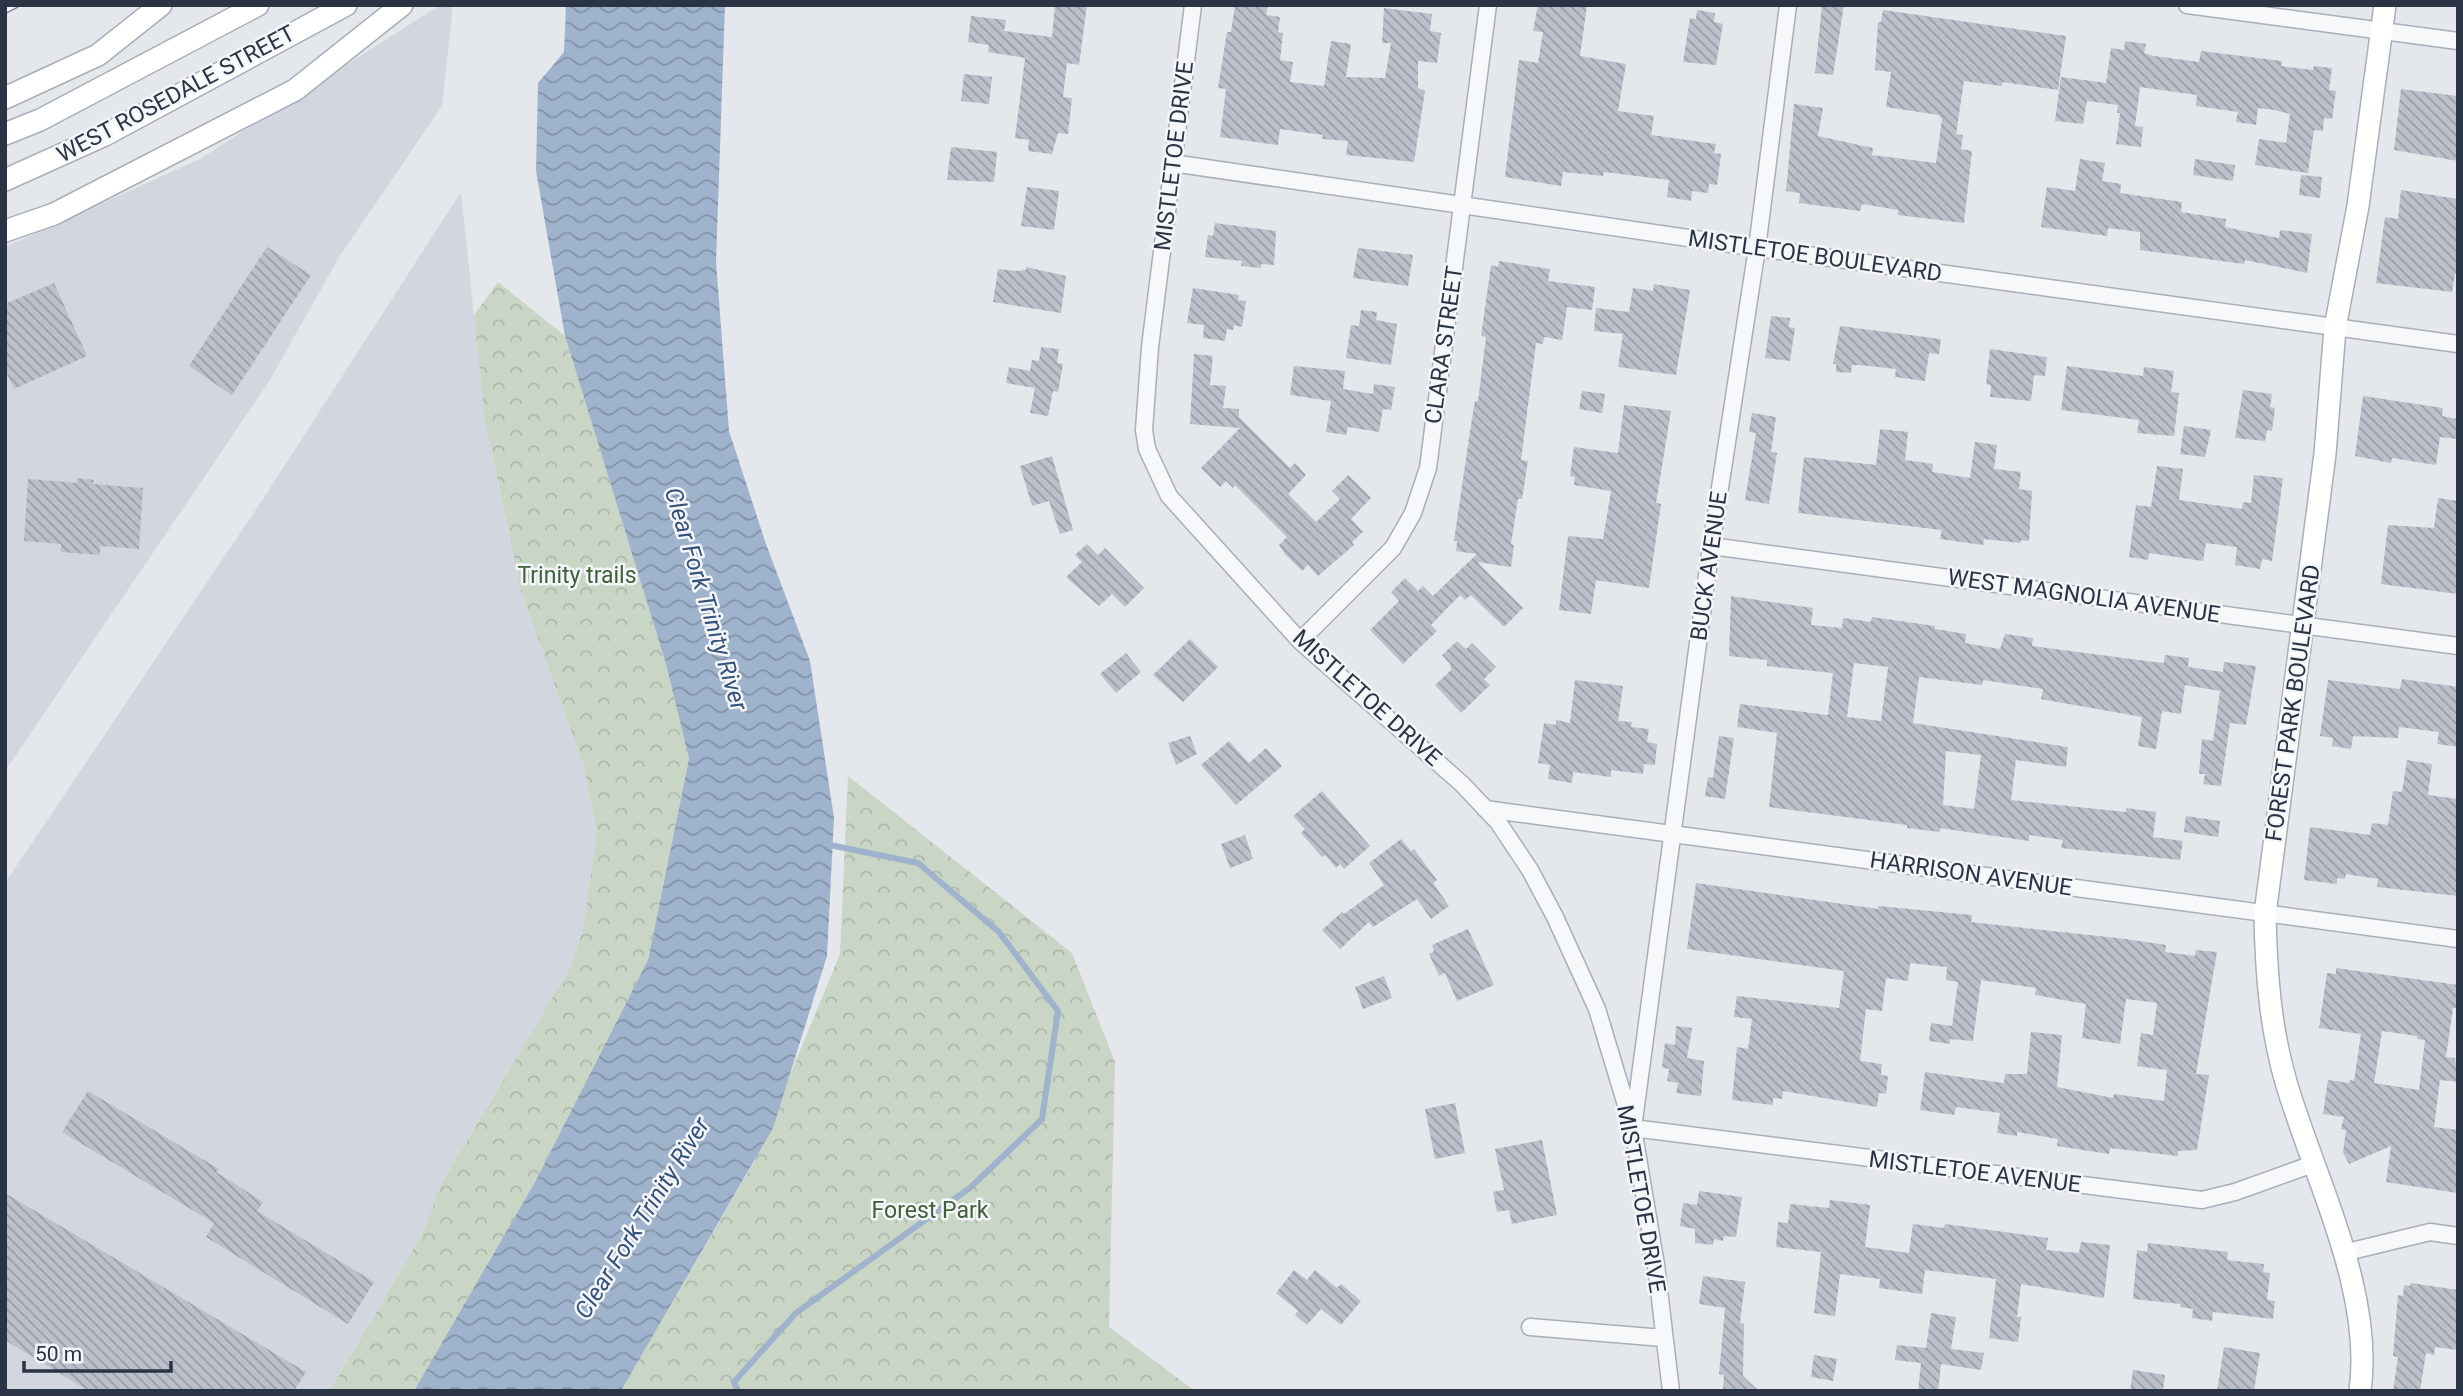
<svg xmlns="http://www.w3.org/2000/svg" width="2463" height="1396" viewBox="0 0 2463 1396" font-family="Roboto,sans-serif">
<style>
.built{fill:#d2d6de}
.park{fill:url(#park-crowns)}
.water{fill:url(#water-waves)}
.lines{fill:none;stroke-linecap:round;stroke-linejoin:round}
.stream{stroke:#9fb4cc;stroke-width:6}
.building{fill:url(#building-back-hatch);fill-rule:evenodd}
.minor-casing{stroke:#a9aeb7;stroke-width:19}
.secondary-casing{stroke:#a9aeb7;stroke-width:24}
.minor{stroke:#f7f8fa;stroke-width:16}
.secondary{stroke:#fff;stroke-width:21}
.rail-casing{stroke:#7d8696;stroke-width:8}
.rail{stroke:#f4f6f9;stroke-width:5;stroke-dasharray:16;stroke-linecap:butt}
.labels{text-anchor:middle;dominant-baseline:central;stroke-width:5;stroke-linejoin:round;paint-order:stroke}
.street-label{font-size:23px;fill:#2b3445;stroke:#f4f6f9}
.park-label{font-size:23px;fill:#3f6138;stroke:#f4f6f9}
.water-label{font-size:24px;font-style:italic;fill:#34527a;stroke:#f4f6f9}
</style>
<defs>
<pattern id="park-crowns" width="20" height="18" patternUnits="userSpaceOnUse" patternTransform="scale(1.75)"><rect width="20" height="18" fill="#c9d6c5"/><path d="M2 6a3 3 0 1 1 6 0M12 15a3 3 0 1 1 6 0" fill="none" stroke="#adb8ab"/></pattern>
<pattern id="water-waves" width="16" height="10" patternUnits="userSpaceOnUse" patternTransform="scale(1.75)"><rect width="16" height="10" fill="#9fb4cc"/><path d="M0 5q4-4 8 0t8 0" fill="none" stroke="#8293a7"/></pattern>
<pattern id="building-back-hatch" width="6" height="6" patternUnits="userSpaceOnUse" patternTransform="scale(1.75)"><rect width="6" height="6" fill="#bbc0ca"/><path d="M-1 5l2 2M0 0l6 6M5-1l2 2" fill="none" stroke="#989da6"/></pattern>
</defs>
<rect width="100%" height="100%" fill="#e4e7ec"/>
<path class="built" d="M440,5H453L442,106L341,254L268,383L5,771V247L200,159Z
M461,192L485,421L506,522L521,591L583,764L597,831L583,929L571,966L439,1188L425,1229L330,1391H5V883L263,499Z"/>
<path class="park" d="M498,282L565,336L666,664L689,759L648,960L535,1182L414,1391H330L425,1229L439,1188L571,966L583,929L597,831L583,764L521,591L485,421L474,315Z
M848,776L1072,953L1115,1062L1109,1327L1195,1391H621L754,1162L840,954Z"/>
<path class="water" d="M566,5H725L716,262L729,431L766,544L810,661L834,818L827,956L773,1128L621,1391H414L535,1182L648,960L689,759L666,664L565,336L536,171L538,83L564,52Z"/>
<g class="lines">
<path class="stream" d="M738,1391L734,1382L796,1313L971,1187L1042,1119L1058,1011L999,932L918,863L825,844"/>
</g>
<path class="building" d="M1055,5H1087L1079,65L1067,63L1063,97L1072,98L1068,134L1058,133L1052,154L1028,151L1029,140L1015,138L1025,58L988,52L989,45L968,42L971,16L1006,20L1004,31L1052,37Z
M1235,5H1268L1266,15L1280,17L1278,32L1283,33L1280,60L1293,62L1290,82L1324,86L1331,41L1351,44L1346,77L1385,78L1391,43H1382L1384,8L1432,14L1430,31L1441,33L1437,63L1418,61V88L1425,91L1414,162L1346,155L1348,141L1322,139L1323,135L1280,129L1278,145L1220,137L1226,89L1218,88L1227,32H1231Z
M1538,5H1587L1580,56L1626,64L1618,111L1654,116L1651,135L1716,144L1714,153L1721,154L1717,185L1709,184L1708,193L1692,191L1691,201L1667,197L1669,180L1604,172L1603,176L1563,172L1561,186L1505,177L1519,60L1538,63L1543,32L1533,31Z
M1822,5H1844L1833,75L1815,73Z
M1697,10L1715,13L1714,22L1723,24L1716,65L1683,62L1690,18L1696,19Z
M1883,10L2066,36L2058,90L2002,82V86L1964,81L1956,134L1963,135L1961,149L1972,151L1964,223L1898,215V210L1862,204L1860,211L1799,203L1800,193L1786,191L1794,104L1823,108L1818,136L1873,148L1872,155L1936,163L1942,119L1939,115L1886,107L1891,72L1875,70L1878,22H1881Z
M2125,41L2146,44L2144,53L2154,56L2199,62L2201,51L2282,61L2281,66L2313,70L2314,66L2332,68L2329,90L2336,91L2332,119L2324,118L2323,131L2314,130L2308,173L2255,165L2259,139L2286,143L2290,114L2275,110L2258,108L2256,125L2236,122L2238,112L2196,106L2197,95L2140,87L2135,126L2143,127L2141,147L2116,144L2120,113H2117L2118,105L2087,101L2083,124L2055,121L2061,77L2106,83L2111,48L2124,50Z
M964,74L992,77L989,104L961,101Z
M2401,89L2458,96V161L2394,150Z
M951,147L997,152L994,182L947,180Z
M2080,159L2105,163L2102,181L2121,184L2120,193L2182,202L2181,212L2226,219L2225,227L2279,238L2280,230L2312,234L2307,273L2245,260L2244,264L2140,250V232L2108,228L2107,236L2041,227L2047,187L2075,191Z
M2195,159L2235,165L2233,181L2193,175Z
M2301,175L2322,177L2320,198L2299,195Z
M1027,187L1059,191L1054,230L1021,226Z
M2401,190L2458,199V274H2455L2452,292L2376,283L2385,217L2398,219Z
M1215,223L1276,231L1274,265L1261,264V268L1241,266L1242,261L1205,257L1208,235L1213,236Z
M267,247L311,275L232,395L189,366Z
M1358,248L1413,255L1408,286L1353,278Z
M1499,261L1550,269L1548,281L1595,287L1592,310L1567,307L1562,340L1544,337L1543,344L1536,343L1521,460L1528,461L1522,499H1518L1511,544L1514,545L1511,567L1477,562L1523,608L1504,627L1471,595L1465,600L1460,595L1431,625L1437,631L1403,664L1370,630L1399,601L1391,592L1405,578L1418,591L1423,586L1433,596L1477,554L1456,551L1457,541H1454L1470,431L1475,401H1478L1486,337L1481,336L1491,265L1498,267Z
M1026,267L1066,276L1061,313L993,302L998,269L1015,271L1026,270Z
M54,283L87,356L14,389L5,369V304Z
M1654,284L1690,290L1676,375L1618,367L1623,334L1594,331L1596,308L1629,312L1633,288L1653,291Z
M1193,288L1239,295L1238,300L1246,301L1242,327L1234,325L1233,330L1227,329L1225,341L1203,338L1204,325L1187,323Z
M1361,310L1377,312L1376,320L1397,324L1391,365L1346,358L1351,325L1359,326Z
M1771,316L1790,318L1789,327L1795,328L1790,361L1765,358Z
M1840,326L1941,339L1939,354L1929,353L1925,381L1895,377L1896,369L1859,365H1852L1851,373L1836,372V364H1833Z
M1041,347L1059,349L1057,363L1063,364L1058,392L1053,391L1048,416L1030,413L1035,388L1006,383L1009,367L1030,371L1032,360L1039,361Z
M1990,349L2047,357L2045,376L2034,375L2031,401L1990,397L1991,385L1986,384Z
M1194,354L1213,356L1210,385L1226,386L1223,408L1239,409V417L1290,468L1295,463L1306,475L1288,494L1316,522L1340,499L1332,491L1348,475L1371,498L1351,519L1363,532L1352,542L1354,545L1318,576L1308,565L1302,571L1285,554L1279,545L1287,537L1235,485L1233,488L1226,481L1220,487L1201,468L1240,428L1190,424Z
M1294,366L1345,371L1343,389L1373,394L1374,384L1395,387L1391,410L1383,409L1379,432L1348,427L1346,435L1326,432L1331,401L1290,395Z
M2067,366L2143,376L2144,367L2174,371L2171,392L2179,393L2174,436L2137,433L2139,420L2061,410Z
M2243,390L2272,394L2270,407L2275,408L2272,431L2267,430L2265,441L2235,438Z
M1582,391L1605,394L1602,413L1579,409Z
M2363,396L2443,408L2442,416L2458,419V439L2440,437L2436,465L2392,458L2391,463L2355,456Z
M1624,405L1671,411L1656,503L1661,504L1649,588L1596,580L1591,614L1559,610L1568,536L1603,539L1611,491L1574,485L1575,477L1570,476L1574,447L1618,453Z
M1752,413L1776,417L1771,452L1777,453L1769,504L1745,500L1756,433L1749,432Z
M2184,426L2211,430L2205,457L2180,454Z
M1880,429L1908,432L1905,460L1933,464L1932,472L1970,478L1975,442L1997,445L1994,469L2021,472L2019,489L2032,491L2029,541L2021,540L2020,543L1984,539L1983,545L1940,539L1942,530L1798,513L1804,457L1876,465Z
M1052,456L1073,530L1060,534L1049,501L1032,506L1020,466Z
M2157,466L2183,469L2179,500L2242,509L2243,502L2251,503L2254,475L2283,478L2272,561L2262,559L2260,569L2235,565L2237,547L2206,543L2203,561L2149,553L2148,560L2129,557L2136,505L2151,507Z
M77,478L94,480L93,484L143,488L139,549L100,546V555L61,552V544L24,541L28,479L77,483Z
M2438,498L2458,501V594L2381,584L2388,525L2434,528Z
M1087,544L1098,555L1105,548L1144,588L1125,607L1112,594L1099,606L1066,577L1082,562L1075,555Z
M1731,596L1813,608L1811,625L1842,628L1843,618L1871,622L1872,617L1935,626V629L1966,634L1965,643L2000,649L2005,634L2033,638L2032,646L2154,662L2164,663L2165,655L2189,658L2188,667L2223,672L2224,662L2256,666L2246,725L2230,723L2221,786L2203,784L2205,774H2199L2202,739L2213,741L2220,691L2185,685L2181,714L2162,711L2156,749L2138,746L2142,717L2041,699L2043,689L1983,680L1982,685L1919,677L1913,723L2068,747L2066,767L2016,760L2011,800L2126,812V808L2156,812L2153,837L2183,841L2180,860L2061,848L2063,840L2029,835V841L1940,828V832L1907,828V825L1769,807L1777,733L1737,727L1740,704L1828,715L1833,673L1767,666V660L1729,656ZM1854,663L1888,667L1881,721L1847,717ZM1946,751L1981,755L1974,809L1943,805Z
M1190,639L1218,667L1183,702L1153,675Z
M1457,641L1466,649L1472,643L1496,667L1484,679L1490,685L1461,713L1435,685L1451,670L1450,664L1442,655Z
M1126,653L1141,672L1116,693L1100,674Z
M2402,679L2458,687V747L2437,744L2439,732L2399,727L2398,738L2353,736L2351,749L2332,746L2333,738L2320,736L2328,680L2400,689Z
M1575,680L1623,686L1618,721L1632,722L1631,727L1649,729L1647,742L1657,744L1655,765L1644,764L1643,774L1611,770V777L1573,772L1572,783L1548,779L1550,765L1538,763L1544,723L1556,725V720L1570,723Z
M1190,736L1197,754L1176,765L1168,743Z
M1719,736L1734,738L1725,799L1705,796L1708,777L1713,778Z
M1229,741L1249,763L1266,748L1282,766L1236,805L1201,765Z
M2407,760L2432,764L2428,795L2458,799V896L2377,887L2378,879L2346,874L2345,879L2337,878V884L2304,880L2310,827L2370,835L2372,823L2388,825L2393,791L2402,792Z
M1322,791L1370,846L1344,869L1340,864L1336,868L1325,855L1322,857L1301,833L1305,829L1293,816Z
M2186,816L2220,821L2218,837L2184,832Z
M1245,835L1253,859L1230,868L1221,844Z
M1401,839L1411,851L1414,849L1437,880L1433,883L1449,906L1431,919L1417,899L1373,927L1369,922L1340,949L1322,930L1342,912L1344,914L1384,885L1369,863Z
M1696,883L1878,909V906L1972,915L1971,922L2126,939L2166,945L2165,952L2195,956L2196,950L2217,952L2196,1074L2209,1075L2197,1150L2178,1151V1156L2110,1148L2109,1154L2057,1146L2058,1139L2017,1132V1136L1997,1133L2000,1113L1956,1107L1954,1115L1920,1110L1925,1072L2004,1083L2005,1074H2027L2031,1032L2062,1035L2057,1087L2113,1098L2114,1094L2164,1101L2167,1070L2137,1066L2141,1033L2153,1035L2157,1003L2126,999L2120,1044L2082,1038L2086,1004L2035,995L2036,988L1981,980L1973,1041L1950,1039V1044L1929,1041L1931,1023L1952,1026L1958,982L1946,980L1947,967L1910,963L1908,981L1886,978L1882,1011L1866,1009L1860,1061L1882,1064L1881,1075L1888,1076L1886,1094L1879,1093L1877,1107L1783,1091L1782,1099L1773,1098V1105L1732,1100L1737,1047L1748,1049L1752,1019L1734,1017L1737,996L1839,1008L1844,971L1687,949Z
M1468,929L1494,985L1457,1001L1445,973L1439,976L1429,954L1434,951L1432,945Z
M2336,968L2458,985V1008H2453L2446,1057L2455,1058L2458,1082L2440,1080L2434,1127L2458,1130V1193L2386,1182L2391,1146L2349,1164L2343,1152L2346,1130L2341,1129L2344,1117L2323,1114L2328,1080L2349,1083L2350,1080L2354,1081L2361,1034L2319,1028L2327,973L2336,974ZM2382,1031L2417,1036V1039L2425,1040L2419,1090L2374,1083Z
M1384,976L1392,998L1363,1009L1355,987Z
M1676,1026L1692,1028L1687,1058L1704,1061L1701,1096L1676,1093L1678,1083L1667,1081L1669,1069L1662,1067L1665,1043L1675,1045Z
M88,1091L219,1169L216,1172L263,1202L257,1211L374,1282L348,1324L206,1237L214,1223L62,1132Z
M1455,1103L1465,1153L1435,1159L1425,1109Z
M1542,1140L1557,1215L1512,1224L1509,1210L1497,1212L1493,1192L1504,1190L1495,1149Z
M1699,1191L1742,1197L1736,1237L1724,1236L1723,1241L1714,1239L1713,1245L1695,1243V1229L1680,1226L1683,1203L1697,1205Z
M5,1193L306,1372L294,1391H89L5,1340Z
M1830,1200L1870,1205L1865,1247L1909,1253L1913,1224L1944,1228L1945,1224L2048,1238L2046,1250L2079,1253L2081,1242L2110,1245L2104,1298L2021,1284L2017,1317H2021L2018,1342L1989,1338L1996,1279L1925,1270L1922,1294L1879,1288L1880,1279L1840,1274L1835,1316L1814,1313L1821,1252L1776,1247L1778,1222L1788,1223L1790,1204L1829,1208Z
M2148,1243L2228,1252L2227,1260L2264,1264L2263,1272L2270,1273L2267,1300L2275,1301L2273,1319L2213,1312L2212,1321L2192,1318L2193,1309L2180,1307L2181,1304L2133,1299L2137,1250L2147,1252Z
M1294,1270L1307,1280L1315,1270L1337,1288L1341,1284L1361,1301L1341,1325L1321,1309L1307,1325L1295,1315L1298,1311L1276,1293Z
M1703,1276L1745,1282L1740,1323L1744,1324L1743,1376L1759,1391H1723L1724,1375L1719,1374L1725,1308L1699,1304Z
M2411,1283L2458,1290V1350L2435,1347L2434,1355L2426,1353L2420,1391H2393L2398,1357L2393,1356L2398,1295L2403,1296L2404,1285L2410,1286Z
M1931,1313L1956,1317L1951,1349L1984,1353L1981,1370L1941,1364L1938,1391H1918L1921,1363L1895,1360L1897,1345L1926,1348Z
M2224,1347L2260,1353L2254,1391H2217Z
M1814,1355L1837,1359L1833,1381L1811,1377Z
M2133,1370L2165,1375L2163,1391H2130Z"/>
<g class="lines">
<g class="minor-casing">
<path id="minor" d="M1193,5L1150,347L1144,430L1147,449L1169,496L1300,641L1462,784L1498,822L1530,870L1555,917L1597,1009L1633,1128L1656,1265L1671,1391
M1788,5L1757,248L1711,546L1633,1128L2202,1200L2235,1192L2313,1164
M2187,5L2458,41
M1172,163L1757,248L2458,344
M1711,546L2458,646
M1300,641L1393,548L1413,513L1428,468L1488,5
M1485,809L2458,939
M2343,1253L2430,1232L2458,1236
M1530,1327L1663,1338"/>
</g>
<g class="secondary-casing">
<path id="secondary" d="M5,98L98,55L161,5
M5,134L40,120L258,5
M5,180L105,135L346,5
M5,231L54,214L295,90L402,5
M2360,1391C2374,1290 2314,1178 2286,1082C2270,1027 2266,971 2265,914L2325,454L2335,328L2358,206L2385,5"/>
</g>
<use href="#minor" class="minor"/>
<use href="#secondary" class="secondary"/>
<g class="rail-casing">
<path id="rail" d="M5,10L15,5"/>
</g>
<use href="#rail" class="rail"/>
</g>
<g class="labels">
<g class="street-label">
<text transform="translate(176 94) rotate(-28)">WEST ROSEDALE STREET</text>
<text transform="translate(1174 156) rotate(-83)">MISTLETOE DRIVE</text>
<text transform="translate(1815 256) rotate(8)">MISTLETOE BOULEVARD</text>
<text transform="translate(1444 345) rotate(-82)">CLARA STREET</text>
<text transform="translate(1709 566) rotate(-82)">BUCK AVENUE</text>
<text transform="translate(2084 596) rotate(8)">WEST MAGNOLIA AVENUE</text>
<text transform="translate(1367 698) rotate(42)">MISTLETOE DRIVE</text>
<text transform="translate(2293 703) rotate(-82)">FOREST PARK BOULEVARD</text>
<text transform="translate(1971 874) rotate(8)">HARRISON AVENUE</text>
<text transform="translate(1975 1172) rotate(7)">MISTLETOE AVENUE</text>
<text transform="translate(1641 1199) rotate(80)">MISTLETOE DRIVE</text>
</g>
<g class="park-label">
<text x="577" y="575">Trinity trails</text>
<text x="930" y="1210">Forest Park</text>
</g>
<g class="water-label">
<text transform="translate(706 599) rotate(73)">Clear Fork Trinity River</text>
<text transform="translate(642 1218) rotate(-58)">Clear Fork Trinity River</text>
</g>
</g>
<rect width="2463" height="1396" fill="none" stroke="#2b3445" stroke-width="14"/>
<path d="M24 1361v10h147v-10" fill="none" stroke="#2b3445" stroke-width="3.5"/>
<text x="35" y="1361" font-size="21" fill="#2b3445" stroke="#f4f6f9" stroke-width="5" paint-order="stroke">50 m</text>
</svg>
